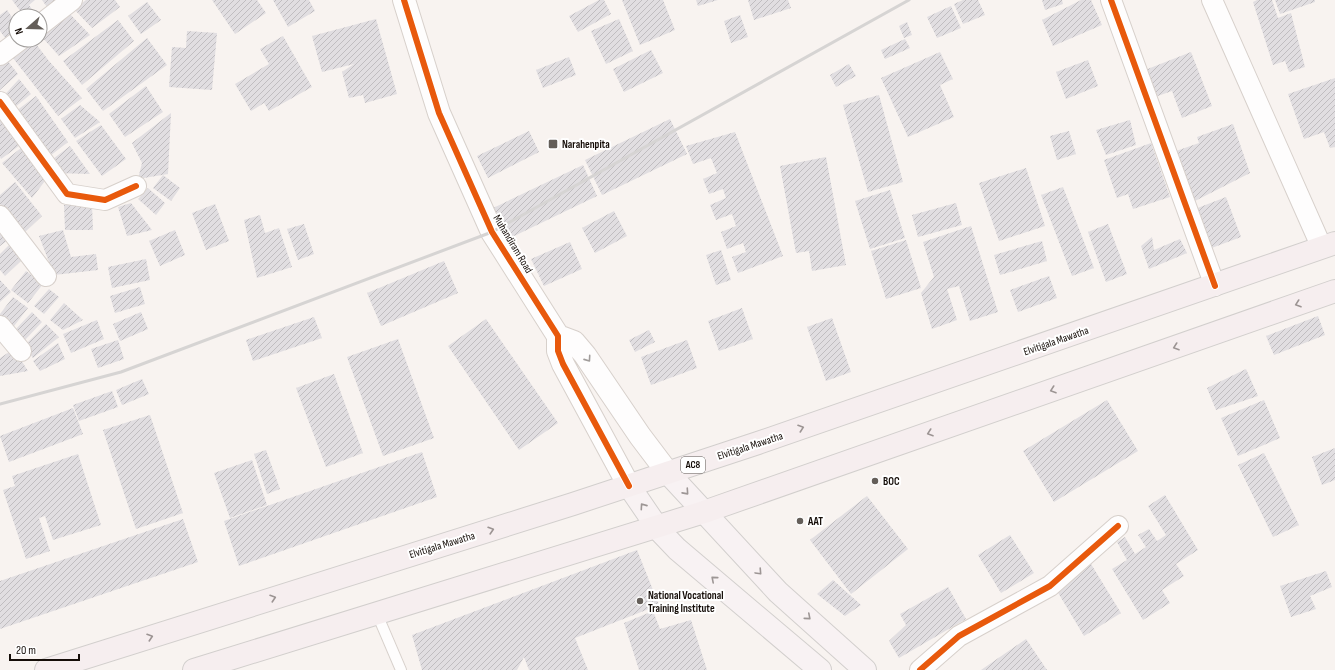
<svg xmlns="http://www.w3.org/2000/svg" width="1335" height="670" viewBox="0 0 1335 670" font-family="'Sofia Sans Condensed',sans-serif">
<style>
.building{fill:url(#building-hatch)}
.lines{fill:none;stroke-linecap:round;stroke-linejoin:round}
.service-casing{stroke:#d7d0cb;stroke-width:12}
.minor-casing{stroke:#d7d0cb;stroke-width:22}
.tertiary-casing{stroke:#d7d0cb;stroke-width:24}
.primary-casing{stroke:#d2cfcd;stroke-width:24}
.trunk-casing{stroke:#d2cfcd;stroke-width:24}
.service{stroke:#fefdfd;stroke-width:10}
.minor{stroke:#fefdfd;stroke-width:20}
.tertiary{stroke:#fefdfd;stroke-width:22}
.primary{stroke:#f8f2f3;stroke-width:22}
.trunk{stroke:#f6eeef;stroke-width:22}
.rail{stroke:#d6d4d3;stroke-width:3}
.cycleway-casing{stroke:#fff;stroke-width:8}
.cycleway{stroke:#e8590c;stroke-width:6}
.oneway{stroke:#9c9493}
.oneway2{stroke:#a19d9b}
.oneway3{stroke:#9d9695}
.poi-dot{fill:#645e59;stroke:#fff;stroke-width:1.5}
.labels{text-anchor:middle;dominant-baseline:central;stroke-width:4;stroke-linejoin:round;paint-order:stroke}
.shield{fill:#fff;stroke:#5b5652;stroke-width:1}
.shield-label{font-size:10px;font-weight:bold;fill:#150d08}
.poi-label{font-size:11px;font-weight:bold;fill:#150d08;stroke:#fff;text-anchor:start}
.street-label{font-size:11px;fill:#150d08;stroke:#fff}
</style>
<defs>
<pattern id="building-hatch" width="6" height="6" patternUnits="userSpaceOnUse"><rect width="6" height="6" fill="#e1dee1"/><path d="M-1 1l2-2M0 6l6-6M5 7l2-2" fill="none" stroke="#c0bdc0"/></pattern>
</defs>
<rect width="100%" height="100%" fill="#f8f3f0"/>
<path class="building" d="M12,0H35L29,5L36,15L24,16Z
M42,0H55L47,7Z
M86,0H115L120,7L92,28L74,9Z
M212,0H257L266,13L235,34Z
M273,0H309L315,11L288,27Z
M599,0H604L611,14L578,32L569,16Z
M622,0H663L675,30L640,45Z
M696,0H718L698,6Z
M748,0H788L791,8L754,20Z
M963,0H978L985,15L963,24L954,4Z
M1042,0H1062L1063,4L1045,10Z
M1081,0H1091L1102,25L1053,46L1042,20Z
M1257,0H1272L1278,18L1291,13L1305,67L1289,72L1285,61L1273,65L1253,2Z
M1275,0H1315V2L1280,14Z
M147,2L161,20L141,34L128,16Z
M951,6L961,28L937,38L927,17Z
M7,10L16,23V32L6,39L0,31V15Z
M68,12L90,35L59,56L41,36Z
M740,15L748,37L731,43L724,21Z
M376,19L397,94L365,103L363,95L349,98L342,72L354,64L322,72L312,36Z
M619,19L633,51L606,64L591,31Z
M118,20L134,41L82,85L63,61Z
M907,22L912,35L904,38L899,26Z
M187,31L217,33L212,90L169,87L172,47L186,48Z
M283,36L312,87L269,111L264,103L251,111L235,84L269,64L260,49Z
M147,38L167,65L103,111L86,89Z
M905,39L910,48L885,59L881,50Z
M33,40L49,61L82,98L58,116L13,58Z
M651,50L663,73L624,92L613,69Z
M940,52L953,79L940,85L954,117L908,137L881,78Z
M1191,52L1212,106L1182,118L1172,91L1155,97L1145,70Z
M569,57L576,75L543,88L536,70Z
M7,60L18,74L0,90V65Z
M1088,60L1098,86L1066,99L1056,72Z
M849,64L856,76L836,87L830,75Z
M1335,78V147L1330,148L1324,132L1304,139L1288,94Z
M19,79L31,94L9,112L0,100Z
M146,86L163,112L125,137L109,114Z
M879,95L903,182L868,192L843,105Z
M36,96L68,142L46,159L12,114Z
M80,105L100,122L75,138L61,119Z
M171,113L168,174L138,179L142,163L132,143Z
M0,118L23,143L1,159L0,157Z
M670,119L687,154L602,195L585,160Z
M1130,120L1136,145L1106,155L1096,130Z
M1233,124L1250,173L1193,202L1176,151L1199,143L1197,137Z
M101,125L126,159L102,176L76,141Z
M529,131L539,152L488,178L477,156Z
M1069,131L1076,154L1057,160L1050,136Z
M735,132L783,256L738,273L732,257L746,252L743,243L727,249L721,232L736,226L732,214L716,220L710,205L726,198L723,189L709,194L703,179L717,173L711,158L693,164L686,146Z
M1151,143L1170,197L1133,209L1128,194L1117,198L1104,160Z
M25,145L48,177L32,198L2,163Z
M70,146L90,174L55,173L49,162Z
M826,157L846,265L812,271L809,251L796,253L780,166Z
M583,165L597,196L506,240L491,209Z
M1026,168L1045,226L999,241L979,183Z
M163,175L180,188L171,201L153,188Z
M15,182L42,216L24,233L0,204V195Z
M1063,187L1094,268L1072,276L1041,195Z
M148,188L165,203L156,215L138,199Z
M890,190L905,238L870,249L855,201Z
M1226,197L1241,237L1209,249L1195,209Z
M131,203L152,230L127,236L118,207Z
M956,203L962,225L918,237L912,215Z
M215,204L229,241L206,250L192,213Z
M64,205H92L93,230H65Z
M614,211L627,236L595,253L582,228Z
M260,215L265,233L279,228L292,267L257,278L244,220Z
M0,222L12,237L0,246Z
M304,224L314,254L298,260L287,229Z
M1108,224L1127,274L1106,282L1088,232Z
M971,226L998,312L970,321L959,286L947,289L957,320L932,329L921,293L934,277L923,242Z
M63,230L71,257L96,254L98,270L54,275L39,236Z
M175,230L185,255L160,266L149,241Z
M1152,237L1154,250L1180,239L1187,253L1149,269L1141,246Z
M906,240L921,288L886,299L871,251Z
M1042,241L1047,261L1000,275L994,255Z
M570,242L582,269L544,286L531,259Z
M11,243L25,257L5,276L0,270V254Z
M721,250L731,280L716,285L706,255Z
M146,259L150,280L112,288L108,267Z
M444,261L458,293L381,326L367,293Z
M26,271L43,284L28,303L11,290Z
M1049,276L1057,298L1018,312L1010,290Z
M0,280L11,292L0,302Z
M140,287L145,304L115,313L110,296Z
M49,289L59,297L44,314L34,306Z
M13,297L28,308L11,330L0,322V314Z
M64,303L83,320L63,330L50,320Z
M742,308L753,339L719,351L708,321Z
M32,312L42,322L25,340L15,330Z
M141,312L148,329L120,341L113,324Z
M1318,316L1325,335L1274,355L1266,336Z
M314,317L322,338L253,361L246,340Z
M832,318L851,372L826,381L807,327Z
M486,319L558,423L519,450L448,346Z
M97,320L104,339L71,353L63,334Z
M46,324L59,337L33,358L24,346Z
M649,330L655,342L635,352L629,340Z
M398,339L434,438L383,456L347,357Z
M118,340L124,359L98,368L91,349Z
M687,340L697,368L651,385L641,357Z
M58,343L65,359L40,371L33,361Z
M14,349L28,371L0,376V358Z
M1246,369L1258,396L1216,410L1207,388Z
M334,374L363,453L326,467L296,388Z
M142,379L149,394L122,405L116,390Z
M112,391L118,407L79,421L73,405Z
M1107,400L1138,451L1054,502L1023,451Z
M1264,400L1280,438L1238,456L1221,418Z
M73,408L83,434L9,462L0,436Z
M150,415L183,513L136,529L103,430Z
M1335,448V480L1322,485L1312,457Z
M266,450L280,489L267,494L254,454Z
M422,452L437,497L239,566L224,521Z
M1264,453L1299,525L1273,537L1238,465Z
M78,454L101,525L53,540L45,516L39,518L50,551L26,559L3,490L15,486L12,476Z
M252,460L267,505L230,518L214,473Z
M1165,495L1198,550L1176,564L1184,576L1162,590L1170,603L1143,620L1112,569L1127,560L1117,542L1125,537L1135,554L1146,547L1138,535L1149,529L1157,541L1166,535L1148,506Z
M867,496L908,549L851,594L810,540Z
M183,519L198,562L0,629V581Z
M1010,535L1034,573L1001,593L978,555Z
M637,550L659,605L575,638L588,670H529L524,657L517,670H422L412,635Z
M1091,564L1121,613L1084,636L1054,586Z
M1326,571L1332,587L1310,596L1316,609L1291,617L1280,586Z
M833,580L861,605L845,616L817,594Z
M948,587L966,619L899,658L889,641L906,625L900,614Z
M653,611L660,629L691,620L707,670H639L624,623Z
M1026,639L1047,670H981Z"/>
<g class="lines">
<g class="service-casing">
<path id="service" d="M377,614L401,670"/>
</g>
<g class="minor-casing">
<path id="minor" d="M1111,0L1215,286
M1212,0L1322,248
M40,25L72,0
M0,55L20,40
M0,102L67,194L105,200L136,186
M0,216L46,276
M0,326L21,351
M920,670L959,636L1050,586L1118,526"/>
</g>
<g class="tertiary-casing">
<path id="tertiary" d="M404,0L439,113L492,232L558,336V351L563,364L629,486
M558,336L574,342L585,355L640,436L668,473"/>
</g>
<g class="primary-casing">
<path id="primary" d="M668,473L778,592L865,670
M629,486L657,527
M656,527L677,549L820,670"/>
</g>
<g class="trunk-casing">
<path id="trunk" d="M46,670L573,504L758,443L1335,243
M194,670L704,512L1335,291"/>
</g>
<use href="#service" class="service"/>
<use href="#minor" class="minor"/>
<use href="#tertiary" class="tertiary"/>
<use href="#primary" class="primary"/>
<use href="#trunk" class="trunk"/>
<path class="rail" d="M0,404L121,372L492,232L909,0"/>
<g class="cycleway-casing">
<path id="cycleway" d="M404,0L439,113L492,232L558,336V351L563,364L629,486
M1111,0L1215,286
M0,102L67,194L105,200L136,186
M920,670L959,636L1050,586L1118,526"/>
</g>
<use href="#cycleway" class="cycleway"/>
</g>
<defs><path id="oneway-chevron" d="M-2-3.5L2.5 0L-2 3.5" fill="none" stroke-width="1.6" stroke-linecap="round" stroke-linejoin="round"/></defs>
<g class="oneway">
<use href="#oneway-chevron" transform="translate(1298 304) rotate(161)"/>
<use href="#oneway-chevron" transform="translate(1176 347) rotate(161)"/>
<use href="#oneway-chevron" transform="translate(1053 390) rotate(161)"/>
<use href="#oneway-chevron" transform="translate(801 428) rotate(-19)"/>
<use href="#oneway-chevron" transform="translate(930 433) rotate(161)"/>
<use href="#oneway-chevron" transform="translate(491 530) rotate(-17)"/>
<use href="#oneway-chevron" transform="translate(273 598) rotate(-18)"/>
<use href="#oneway-chevron" transform="translate(150 637) rotate(-18)"/>
</g>
<use class="oneway2" href="#oneway-chevron" transform="translate(588 359) rotate(55)"/>
<g class="oneway3">
<use href="#oneway-chevron" transform="translate(686 492) rotate(48)"/>
<use href="#oneway-chevron" transform="translate(643 506) rotate(-125)"/>
<use href="#oneway-chevron" transform="translate(759 572) rotate(47)"/>
<use href="#oneway-chevron" transform="translate(714 579) rotate(-139)"/>
<use href="#oneway-chevron" transform="translate(808 617) rotate(41)"/>
</g>
<g class="poi-dot">
<rect x="548" y="139" width="10" height="10" rx="2"/>
<circle cx="875" cy="481" r="4"/>
<circle cx="800" cy="521" r="4"/>
<circle cx="640" cy="601" r="4"/>
</g>
<g class="labels">
<rect class="shield" x="681" y="457" width="24" height="16" rx="3"/>
<g class="shield-label">
<text x="693" y="465">AC8</text>
</g>
<g class="poi-label">
<text x="562" y="144">Narahenpita</text>
<text x="883" y="481">BOC</text>
<text x="808" y="521">AAT</text>
<text x="648" y="595">National Vocational<tspan x="648" dy="13">Training Institute</tspan></text>
</g>
<g class="street-label">
<text transform="translate(513 244) rotate(59)">Muhandiram Road</text>
<text transform="translate(1056 341) rotate(-19)">Elvitigala Mawatha</text>
<text transform="translate(750 446) rotate(-18)">Elvitigala Mawatha</text>
<text transform="translate(442 545) rotate(-17)">Elvitigala Mawatha</text>
</g>
</g>
<g transform="translate(28 28) rotate(250)"><circle r="19" fill="#ffffff" stroke="#a19e9c"/>
<path d="M0-3L7 15L0 10L-7 15Z" fill="#645e59"/>
<text y="-6" font-size="11" font-weight="bold" text-anchor="middle" fill="#150d08">N</text>
</g>
<path d="M10 654v6h69v-6" fill="none" stroke="#150d08" stroke-width="2"/>
<text x="16" y="654" font-size="12" fill="#150d08" stroke="#ffffff" stroke-width="3" paint-order="stroke">20 m</text>
</svg>
